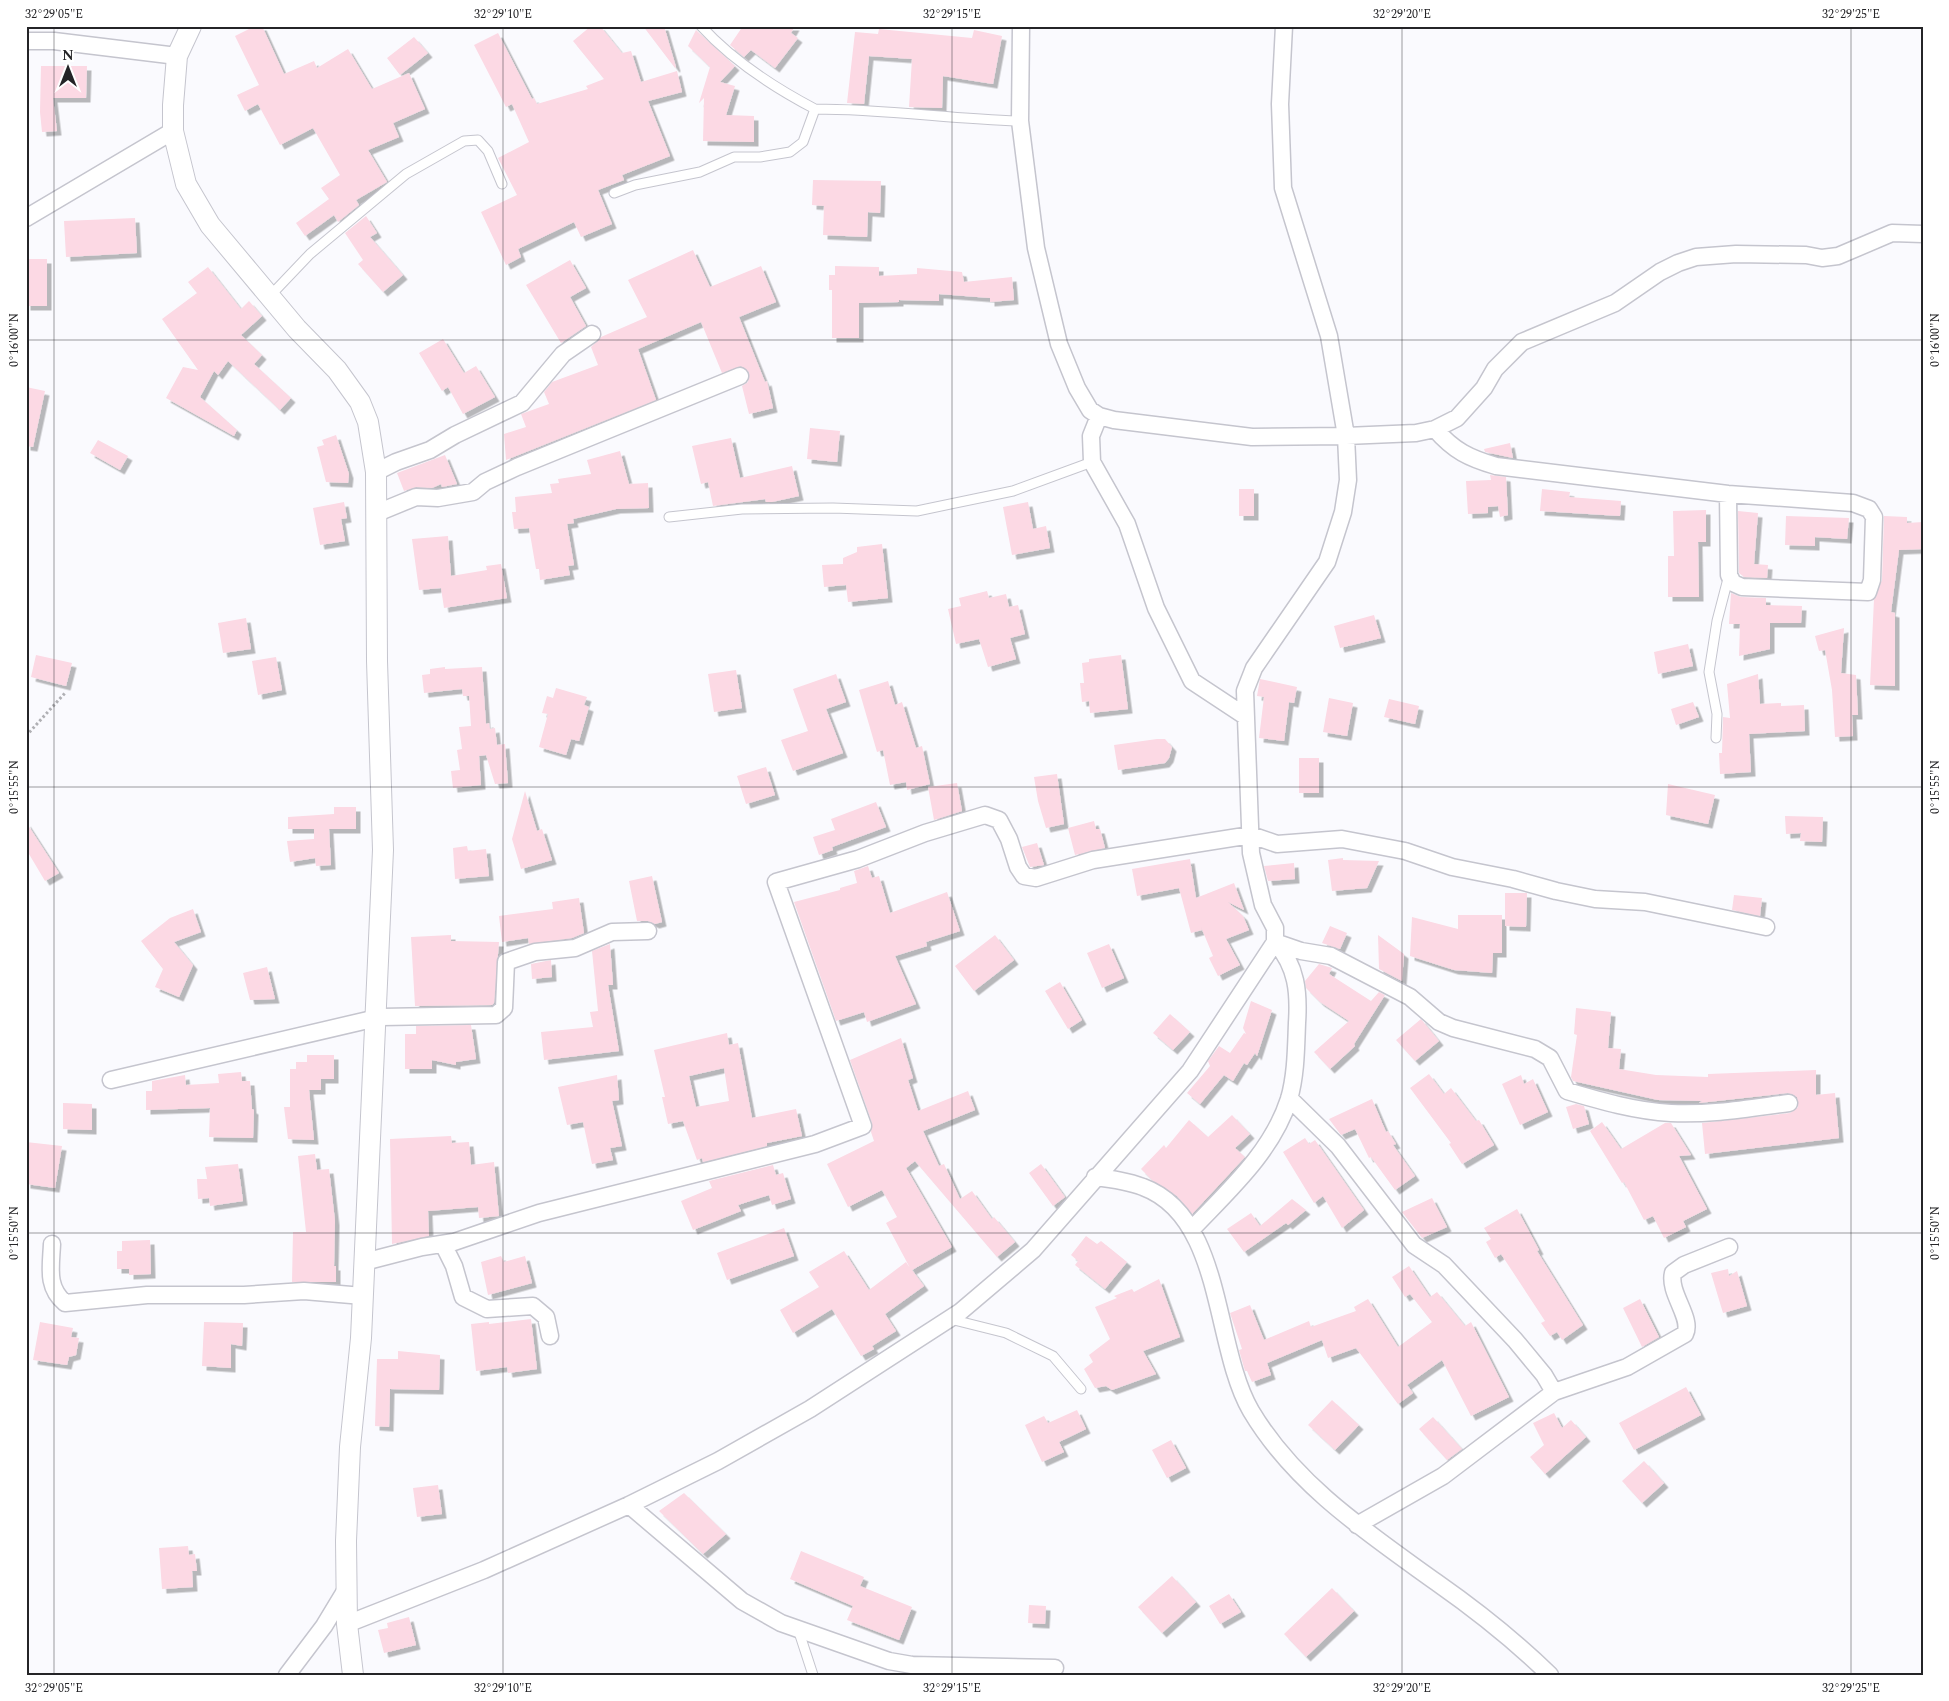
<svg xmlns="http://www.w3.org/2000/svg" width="1949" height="1701" viewBox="0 0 1949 1701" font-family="Spectral,serif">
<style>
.building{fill:#fcd9e4;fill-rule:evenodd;filter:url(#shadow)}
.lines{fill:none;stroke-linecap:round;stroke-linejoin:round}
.service-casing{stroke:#c5c5ce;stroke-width:11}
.minor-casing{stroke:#c5c5ce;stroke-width:19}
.tertiary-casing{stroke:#c5c5ce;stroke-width:22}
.path{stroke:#b0b0b4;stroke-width:3;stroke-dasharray:2.5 2.5;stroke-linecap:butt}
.service{stroke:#fff;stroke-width:9}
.minor{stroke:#fff;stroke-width:16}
.tertiary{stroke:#fff;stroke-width:20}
.ticks{fill:none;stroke:#242427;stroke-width:1;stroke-opacity:0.45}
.neatline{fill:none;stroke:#242427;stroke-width:2}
.ticks-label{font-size:12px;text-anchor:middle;fill:#242427}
</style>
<defs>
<filter id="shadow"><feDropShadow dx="4.5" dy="4.5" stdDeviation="0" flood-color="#0004"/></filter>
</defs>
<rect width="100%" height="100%" fill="#fafafe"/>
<path class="building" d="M255,26H262L284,74L314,61L317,68L348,49L372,89L409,73L425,109L393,123L399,137L368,150L387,182L356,200L359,205L338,222L334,215L305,236L296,223L329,199L321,188L340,175L313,128L280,145L258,104L245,111L237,95L259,85L235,36Z
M591,26H600L622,53L631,51L641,82L677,71L682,92L648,101L670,156L622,175L624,180L598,190L612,224L581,237L574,222L518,249L521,257L506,265L481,212L517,195L498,158L529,142L512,104L506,107L474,45L498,33L532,99L534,98L537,104L588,89L586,86L604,79L573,41Z
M643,26H664L676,67L675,68Z
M743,26H795L791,33L798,38L775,68L751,50L744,57L730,45Z
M879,29L972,38L974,30L1002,36L993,84L943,76L942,108L909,107L912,59L869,56L864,104L847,103L855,32L878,34Z
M696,30L735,66L720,82L735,86L726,115L754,116V142L703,141L704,98L699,103L710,67L688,46Z
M414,37L428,53L400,75L387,58Z
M41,66H87L86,98H53L57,131L42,132L40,112Z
M813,180L881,181L880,213L868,212L867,237L823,235L824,206L812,205Z
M366,216L377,233L370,237L403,275L383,292L358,264L363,260L345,233Z
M135,218L137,253L66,257L64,221Z
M693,250L710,287L761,266L776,302L739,317L765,382L767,381L773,408L749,414L742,386L748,382L749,372L741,366L722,373L701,322L638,349L656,400L506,460L504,434L526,427L521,414L549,404L544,392L552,382L598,365L591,347L601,337L647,317L628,280Z
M26,259H47V306H26Z
M570,260L586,288L570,297L586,326L561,343L526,285Z
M835,266L879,267V276L917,274V268L962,272L964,282L1012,277L1014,300L990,302V298L939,294V301L899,300V302L859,303V338H832V290H829V275H835Z
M208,267L241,309L249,301L262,316L241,335L262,355L254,364L291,398L280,410L228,361L218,375L214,371L200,397L237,430L234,436L166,398L183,367L198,370L162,319L197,293L188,282Z
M443,339L464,373L476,366L495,397L463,414L448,387L442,391L419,353Z
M26,387L45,391L33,447L26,446Z
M810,428L840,431L837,462L807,459Z
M336,435L349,474L348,483L326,482L317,447L324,445L322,440Z
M731,438L740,478L792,466L799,496L772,502H766L765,499L713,506L708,482L701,484L692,446Z
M98,440L128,456L120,470L90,453Z
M1510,443L1513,458L1485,452L1484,449Z
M620,451L629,484L648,483L649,508L616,509L573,519L574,523L567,524L574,565L568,566L570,575L540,580L539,569H536L529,528L514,529L512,512H516L515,497L552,493L550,484L559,483L558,479L591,474L587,460Z
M445,455L457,484L442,487L441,484L432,488L416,487L404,491L397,473Z
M1490,475L1506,477L1508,515L1500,517L1498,506L1488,507V513L1468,514L1466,481L1491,480Z
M1239,489H1254V516H1239Z
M1542,489L1570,492L1569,497L1621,501L1620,516L1540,511Z
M344,502L347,518L341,519L345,541L320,545L313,508Z
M1028,502L1033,529L1046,526L1050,548L1012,555L1003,507Z
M1706,510V542H1698L1699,597H1668V556H1674L1673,511Z
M1738,511L1758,513L1754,564L1768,565L1767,578L1744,577L1739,573Z
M1786,516L1849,518L1847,539L1815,537V546L1785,545Z
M1884,516L1907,517V523L1923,522V549L1899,550L1891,612L1895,613V686L1870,685L1874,599L1882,580Z
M448,536L451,576L487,570L486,566L501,564L507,598L444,608L441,588L419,590L412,539Z
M882,544L888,598L848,602L846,585L824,587L822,565L843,564V558L857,552V547Z
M987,591L989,598L1006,594L1009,607L1018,605L1025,634L1010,638L1016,659L988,667L979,639L956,644L948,609L961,606L959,598Z
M1731,593L1741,597L1766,598V605L1802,606L1801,623H1770V649L1739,656L1740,624H1729Z
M1374,615L1381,638L1340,648L1334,626Z
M246,618L251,649L223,653L218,623Z
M1844,628L1841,673L1856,675L1858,715H1852L1853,736L1835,737L1832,690L1825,650L1819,651L1815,636Z
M1688,644L1693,666L1658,674L1654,652Z
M36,655L72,663L66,686L31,677Z
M1121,655L1128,709L1090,713L1089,701L1082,702L1080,683H1084L1082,663L1089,662V659Z
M276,657L282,690L258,695L252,661Z
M445,667V669L482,667L486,724L489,723L490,729L495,728L497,745L505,744L508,783L495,784L486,755L479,756L481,785L453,788L451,771L460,770L457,750L462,749L459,727L471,726L469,696H463L462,689L424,693L422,675L430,674V669Z
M736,670L742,708L714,712L708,674Z
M836,674L846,702L826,709L843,753L793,771L781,740L808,731L793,689Z
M1758,674L1760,704L1781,703V706L1804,705L1805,731L1749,734L1751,772L1720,774L1719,753H1722L1723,717L1730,718L1727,684Z
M1260,679L1297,687L1294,703L1289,702L1284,741L1259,738L1264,697L1257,696Z
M888,681L895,705L902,702L916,748L922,746L930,784L907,790L906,782L890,785L883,750L877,752L859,690Z
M556,688L587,697L584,705L589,707L579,741L571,739L566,755L539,747L548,714L542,713L547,696L553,698Z
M1329,698L1353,703L1347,736L1323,732Z
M1389,699L1419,706L1415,724L1384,717Z
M1693,702L1699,717L1676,725L1671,709Z
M1157,739H1165L1172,747L1169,758L1165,763L1118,770L1114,745Z
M1299,758H1319V793H1299Z
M766,767L775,795L746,804L737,776Z
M1057,774L1064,824L1046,828L1038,801L1034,777Z
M957,783L962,811L934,820L928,787Z
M1668,784L1715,795L1708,824L1666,815Z
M525,791L537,831L542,829L552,860L521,869L512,839Z
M876,802L886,827L832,847L833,850L819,855L813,837L835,830L831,819Z
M334,807H356V829H329L331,865L316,866L315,858L290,862L287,841L314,839V829H288V817L334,814Z
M1785,816L1823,817L1822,842L1800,841L1801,833L1786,834Z
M1094,821L1096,829H1100L1105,848L1075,855L1068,828Z
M26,822L59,873L45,881L26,849Z
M1037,843L1044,865L1030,867L1022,847Z
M467,846L468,851L486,849L489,876L455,879L453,848Z
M1343,858V860L1379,861L1367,888L1332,891L1328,860Z
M1190,859L1196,898L1234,883L1244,910L1228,902L1243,916L1249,930L1226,939L1240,965L1218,976L1209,958L1213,956L1201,927L1202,930L1191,933L1179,888L1137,896L1132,869Z
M1294,863L1295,879L1268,881L1264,866Z
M868,866L872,878L879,876L890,913L947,892L960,931L926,942L927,946L895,956L916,1004L867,1022L864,1012L836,1021L794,902L840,890V888L857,883L854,871Z
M652,876L662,922L655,924L648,921H637L629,881Z
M1505,893H1527L1526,927L1505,926Z
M1734,895L1762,898L1760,916L1732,910Z
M579,898L584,933L572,938L529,944L528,938L502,942L499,916L553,909L552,902Z
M193,909L201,932L174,942L193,965L179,997L155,987L163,969L141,941L170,918Z
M1458,915H1502V953H1493L1492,973L1454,970L1410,956L1412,917L1458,929Z
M1330,926L1347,933L1340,949L1322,943Z
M451,935V941L499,942L494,1003L492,1005L415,1006L411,937Z
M995,935L1014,960L974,991L955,966Z
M1378,935L1404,954L1402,981L1379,969Z
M610,944L613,985H608L619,1051L544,1060L541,1032L593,1027L590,1012L598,1011L592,951Z
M1109,944L1124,978L1102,988L1087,953Z
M551,960L552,977L532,979L531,964Z
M1319,964L1332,968L1329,974L1371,1001L1379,992L1385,995L1354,1044L1355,1046L1330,1069L1314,1052L1349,1021L1320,1002L1306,988L1305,981Z
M267,967L275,999L250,1000L243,973Z
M1060,982L1082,1020L1068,1029L1045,991Z
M1251,1001L1272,1010L1257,1056L1255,1053L1247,1065L1244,1063L1233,1081L1224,1075L1200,1104L1187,1093L1210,1066L1208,1061L1219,1046L1230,1053L1244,1033L1246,1034L1243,1028Z
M1576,1008L1611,1012L1608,1048L1621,1049L1619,1069L1656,1075L1708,1077V1074L1816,1070V1095L1835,1093L1839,1138L1705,1154L1702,1123L1790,1113L1798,1107L1797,1097L1788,1093L1699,1103L1702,1101L1658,1100L1573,1081L1571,1077L1577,1035L1574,1034Z
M1170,1014L1190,1032L1173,1050L1153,1033Z
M1421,1019L1439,1041L1415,1061L1396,1040Z
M471,1025L476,1059L456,1062V1065L432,1060V1069H405V1034H416V1026Z
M727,1033L729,1045L738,1043L752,1118L796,1109L802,1136L767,1143V1146L703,1162L702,1158L697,1160L683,1121L668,1124L662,1097H665L654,1050ZM724,1068L729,1101L696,1107L689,1076Z
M901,1038L913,1078L908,1080L918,1111L968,1091L975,1110L923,1131L939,1166L944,1164L960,1199L972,1191L992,1219L994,1217L1015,1242L997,1257L915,1161L906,1168L952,1247L912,1270L924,1286L885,1314L896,1331L872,1346L874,1349L861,1356L832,1309L793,1333L780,1310L819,1287L809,1272L844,1251L869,1290L906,1262L910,1268L886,1223L897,1217L882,1190L848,1207L827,1164L874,1141L871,1132L872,1123L850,1060Z
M307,1055H334V1079H321V1090H309L314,1140L288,1139L284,1107H290V1069H296V1062H307Z
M241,1072L242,1081H250L252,1109L254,1110L253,1138L209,1137L210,1108L146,1110V1091H152V1081L185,1075L186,1085L219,1083L218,1074Z
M1429,1074L1444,1094L1451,1088L1476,1121L1479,1120L1494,1145L1462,1164L1449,1144L1451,1143L1410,1088Z
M617,1075L619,1100L612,1101L622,1146L610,1148L613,1160L592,1164L583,1122L567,1125L558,1087Z
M1521,1075L1524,1084L1533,1079L1548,1112L1520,1125L1502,1084Z
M1372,1099L1386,1132L1388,1131L1396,1144L1393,1145L1415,1176L1395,1190L1371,1157L1369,1158L1355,1129L1341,1135L1329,1119Z
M63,1103L92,1104V1130L63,1129Z
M1576,1104L1584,1106L1589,1124L1573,1129L1566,1107Z
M1232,1115L1250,1134L1235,1148L1245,1157L1192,1214L1177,1196L1153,1181L1141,1169L1164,1145L1166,1148L1189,1120L1208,1137Z
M1602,1122L1621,1149L1665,1123H1671L1691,1155L1679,1156L1707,1209L1683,1221L1686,1227L1664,1238L1653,1216L1644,1220L1624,1182L1622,1183L1590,1131Z
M451,1136L452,1143L469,1142L471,1165L494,1162L499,1216L479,1218L478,1207L428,1211L429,1236L392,1244L390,1139Z
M1305,1138L1309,1144L1315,1140L1364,1210L1342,1228L1323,1196L1314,1203L1283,1152Z
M26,1142L62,1146L55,1188L26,1184Z
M315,1154L317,1170L329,1169L335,1221L334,1266H336V1282H292L293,1232H306L298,1156Z
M238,1164L243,1201L210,1206L209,1198L198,1199L197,1179H207L205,1167Z
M1041,1164L1065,1197L1053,1206L1029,1173Z
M773,1165L776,1175L783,1173L791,1199L772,1205L769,1195L738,1205L741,1211L693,1230L681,1201L712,1188L709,1181Z
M1432,1198L1447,1227L1422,1238L1402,1212Z
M1292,1199L1306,1210L1288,1225L1286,1223L1244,1252L1227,1229L1251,1213L1260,1226Z
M1517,1209L1539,1250L1537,1251L1583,1325L1562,1340L1557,1332L1550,1336L1541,1323L1545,1321L1501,1254L1495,1258L1486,1242L1491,1239L1484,1228Z
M784,1228L794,1256L727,1280L717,1253Z
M1086,1236L1097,1244L1101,1241L1127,1262L1105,1289L1075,1265L1078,1261L1071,1255Z
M150,1240L151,1274L129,1275V1269H117V1251H122V1241Z
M501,1256L504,1262L525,1256L532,1283L488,1295L481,1262Z
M1409,1266L1430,1297L1437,1292L1465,1326L1471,1322L1509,1397L1471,1416L1442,1360L1407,1385L1413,1393L1398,1404L1356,1348L1328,1358L1322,1340L1267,1363L1271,1375L1252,1382L1247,1371H1245L1239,1350L1242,1349L1230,1313L1250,1305L1264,1340L1309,1321L1311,1327L1356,1311L1354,1307L1368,1299L1398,1347L1432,1322L1410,1294L1405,1297L1392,1277Z
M1728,1269L1729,1276L1737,1271L1747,1306L1723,1313L1711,1273Z
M1159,1279L1180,1337L1143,1351L1156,1374L1112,1390L1106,1386L1095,1388L1084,1369L1093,1362L1089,1355L1110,1339L1095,1307L1117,1298L1114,1296L1132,1289L1134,1292Z
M1640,1299L1659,1337L1642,1347L1623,1308Z
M531,1319L537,1369L508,1373L507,1367L476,1371L471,1324L489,1322V1324Z
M40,1322L73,1328L71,1337L79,1338L76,1355L69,1357L67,1365L33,1360Z
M204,1322L243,1323L242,1346L231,1344V1368L202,1366Z
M398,1351L440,1355L439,1390L390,1389L389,1427L375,1426L377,1359H398Z
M1686,1387L1701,1415L1634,1450L1619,1423Z
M1332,1400L1359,1425L1335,1450L1308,1425Z
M1077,1410L1086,1429L1059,1442L1064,1452L1042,1462L1025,1425L1044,1416L1048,1423Z
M1554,1413L1562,1428L1571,1420L1586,1437L1545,1474L1530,1457L1544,1445L1533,1423Z
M1433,1417L1462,1449L1447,1460L1419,1429Z
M1171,1440L1186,1468L1167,1478L1152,1450Z
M1644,1461L1664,1483L1642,1503L1622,1481Z
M438,1485L442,1514L417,1517L413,1488Z
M684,1493L726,1534L703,1554L659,1511Z
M188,1546L189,1555L195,1554L197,1571H192L193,1587L162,1589L159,1548Z
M801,1551L864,1577L860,1586L912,1607L899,1640L847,1620L853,1606L790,1579Z
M1172,1576L1196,1602L1162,1633L1138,1607Z
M1332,1588L1354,1611L1306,1657L1284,1634Z
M1229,1594L1241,1612L1220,1624L1209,1606Z
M1029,1605L1046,1606L1045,1624L1028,1623Z
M409,1617L416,1645L384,1653L378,1630L388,1628L387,1623Z"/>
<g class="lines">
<g class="service-casing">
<path id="service" d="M701,26C733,61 773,87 815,109
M614,193L635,185L700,172L734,157H760L790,152L803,142L815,109C884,109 952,119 1020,121
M270,296L310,254L406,174L464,141L478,140L488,151L502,184
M669,517L742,509L833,508L917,511L1013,491L1092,462
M1716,738L1717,714L1709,672L1717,621L1729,575
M950,1319L1006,1333L1053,1356L1081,1389
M798,1629L813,1675"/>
</g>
<g class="minor-casing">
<path id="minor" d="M1021,26L1020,121L1036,248L1059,344L1077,388L1090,410L1099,416L1114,420L1252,437L1346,436L1416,433L1435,429L1457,418L1484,388L1495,369L1522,342L1615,303L1660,272L1678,263L1696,257L1736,254L1806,255L1822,258L1838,256L1892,233L1923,234
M26,41H54L177,56
M26,218L173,131
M1099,416L1091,436L1092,462L1127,524L1156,608L1192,681L1245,716
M1435,429C1454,451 1469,458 1496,466L1728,494L1853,503L1869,509L1874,517L1872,580L1868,592L1742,587L1733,583L1729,575L1728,494
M376,472L396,462L430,450L455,435L522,403L563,354L592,334
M377,513L416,497L438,498L473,492L485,482L517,467L740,376
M1275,942L1301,951L1331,956L1410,997L1439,1022L1453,1028L1535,1049L1550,1058L1567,1091C1601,1101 1635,1111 1671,1113C1711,1115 1750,1108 1789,1103
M111,1080L381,1017L496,1015L504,1008L506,962L535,952L575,948L612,932L648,931
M1289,1098L1338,1146L1414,1245L1444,1265L1515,1340L1544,1375L1554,1392
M1095,1177C1112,1179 1128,1181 1143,1187C1224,1217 1213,1346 1251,1411C1295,1485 1368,1533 1436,1582C1476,1610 1515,1641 1550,1675
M1192,1229C1229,1190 1272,1152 1289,1099C1296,1075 1296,1048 1297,1023C1299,993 1297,966 1275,942
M52,1244C51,1267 46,1287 65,1303L147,1295H244L304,1291L363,1296
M443,1244L454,1266L463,1297L487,1309L533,1306L546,1317L550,1336
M364,1262L422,1247L454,1242L539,1213L815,1144L863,1126L776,882L858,859L925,833L985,815L999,820L1009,839L1018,867L1024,876L1036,878L1093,860L1251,835L1277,844L1342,839L1405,851L1452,867L1513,879L1556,891L1595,899L1645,902L1766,927
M629,1505L742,1601L781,1623L889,1661L912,1665L1055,1668
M1357,1525L1443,1476L1554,1392L1627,1367L1685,1334C1693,1318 1668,1293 1673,1273L1684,1265L1729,1247
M347,1624L484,1570L629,1505L718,1461L810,1409L960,1312L1033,1250L1190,1071L1275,942V928L1263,905L1251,853L1245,691L1254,668L1327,562L1343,512L1348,480L1346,436L1329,336L1283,188L1280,104L1284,26
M287,1675L324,1626L347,1588"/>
</g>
<g class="tertiary-casing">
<path id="tertiary" d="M191,26L177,56L173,105V131L186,184L210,225L297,329L337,370L360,402L368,422L376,472L377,661L383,850L361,1338L350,1447L346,1541L347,1624L353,1675"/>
</g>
<path class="path" d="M26,736L65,693"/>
<use href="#service" class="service"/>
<use href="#minor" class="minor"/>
<use href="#tertiary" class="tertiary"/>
</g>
<path class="ticks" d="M54,26V1675M503,26V1675M952,26V1675M1402,26V1675M1851,26V1675M26,340H1923M26,787H1923M26,1233H1923"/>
<rect width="1949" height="1701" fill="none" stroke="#ffffff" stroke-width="55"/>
<g transform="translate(68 68)" stroke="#ffffff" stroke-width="4" paint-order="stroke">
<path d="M0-4L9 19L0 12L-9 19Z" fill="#242427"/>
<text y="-8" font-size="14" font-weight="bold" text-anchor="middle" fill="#242427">N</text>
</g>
<rect x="28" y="28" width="1894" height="1646" class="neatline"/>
<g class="ticks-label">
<text x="54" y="18">32°29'05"E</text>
<text x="503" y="18">32°29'10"E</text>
<text x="952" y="18">32°29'15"E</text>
<text x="1402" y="18">32°29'20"E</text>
<text x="1851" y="18">32°29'25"E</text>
<text transform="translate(14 340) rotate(-90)" y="4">0°16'00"N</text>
<text transform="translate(1935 340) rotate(-90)" y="4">0°16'00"N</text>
<text transform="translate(14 787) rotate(-90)" y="4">0°15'55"N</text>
<text transform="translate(1935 787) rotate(-90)" y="4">0°15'55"N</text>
<text transform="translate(14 1233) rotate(-90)" y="4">0°15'50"N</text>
<text transform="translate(1935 1233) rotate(-90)" y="4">0°15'50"N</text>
<text x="54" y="1692">32°29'05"E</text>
<text x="503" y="1692">32°29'10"E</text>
<text x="952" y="1692">32°29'15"E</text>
<text x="1402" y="1692">32°29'20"E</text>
<text x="1851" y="1692">32°29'25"E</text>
</g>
</svg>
